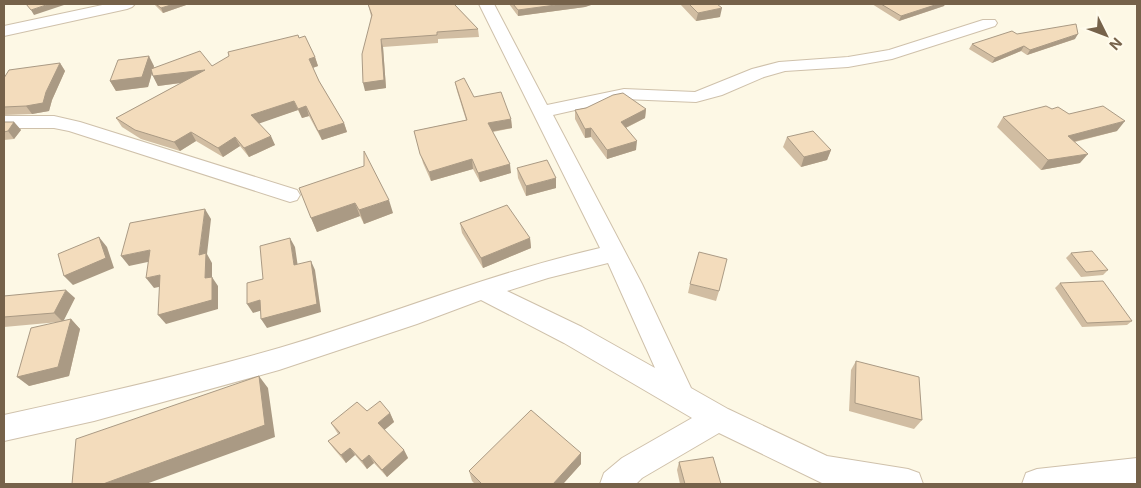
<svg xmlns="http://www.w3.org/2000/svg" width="1141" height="488" viewBox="0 0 1141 488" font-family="Inter,sans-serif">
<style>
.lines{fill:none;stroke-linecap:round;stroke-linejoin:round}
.minor-casing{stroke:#cfc1ab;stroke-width:2}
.minor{fill:#fff;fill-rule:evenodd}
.wall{fill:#d1bda2}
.shaded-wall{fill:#aa9a84}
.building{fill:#f3dcbc;stroke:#aa9a84}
</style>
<rect width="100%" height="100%" fill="#fdf8e5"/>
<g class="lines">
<g class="minor-casing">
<path id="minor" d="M107,4H135L132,7L127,9L4,36V26Z
M479,4H494L547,105L624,89L695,92L752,69L779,62L848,57L889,50L983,20H995L997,23L995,26L892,59L848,67L785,71L764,77L722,95L696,102L624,99L553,115L642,284L691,388L728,409L827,456L908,469L919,473L923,484H824L719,433L642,478L636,484H600L604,473L622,458L692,418L564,343L481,300L417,324L279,370L94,421L4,441V415C96,395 189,374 279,348C387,316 491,273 600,248ZM608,263L655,368L582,327L507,291L548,278Z
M4,116H54L80,122L297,190L300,195L297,200L290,202L69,131L54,128H4Z
M1137,458V484H1022L1026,473L1037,469Z"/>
</g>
<use href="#minor" class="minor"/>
</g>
<path class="wall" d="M154,4H189L163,13Z
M368,4H454L478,29L479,37L438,39V43L383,47L386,88L365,91L371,16Z
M509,4H594L585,7L518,16Z
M680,4H717L720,17L696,21Z
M872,4H945L944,6L899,21Z
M1017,34L1075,39L1027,55L1021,51L992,63L969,49L972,44Z
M299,38L315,57L318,66L313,68L319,81L344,123L347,132L322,140L309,116L302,118L298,110L258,123L275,145L249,157L240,146L223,157L196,141L180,151L141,139L122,127L116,118L181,83L158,86L153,76L152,73L148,87L116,91L110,81L154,66V67L212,66Z
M60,63L65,71L52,100L49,111L32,114L4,115V78Z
M455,82L474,97L511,119L512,128L493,132L511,173L480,182L473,169L431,181L423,163L414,131L466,120L457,91Z
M646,109L645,118L626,128L636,150L607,159L591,137L585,138L575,119V110Z
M1052,109L1069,114L1117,131L1075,142L1080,163L1041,170L997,127L1003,117Z
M4,122H14L21,130L14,139L4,140Z
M787,137L831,150L827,160L801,167L783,147Z
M517,168L556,188L526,196L518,178Z
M299,188L393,213L364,224L360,216L317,232Z
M460,223L530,238L531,248L483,268L462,233Z
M1071,253L1108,270L1103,275L1081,277L1066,258Z
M1060,283L1132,321L1127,325L1082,327L1055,288Z
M690,284L719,291L716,301L688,293Z
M4,296L75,298L63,321L71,319L80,329L69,376L29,386L59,322L4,327Z
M856,361L922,420L914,429L849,411L851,370Z
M367,411L390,413L394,422L384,430L404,450L408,458L387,477L374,463L367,469L355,455L346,463L334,449L328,441L338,434L331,423Z
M679,462L721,484H680L677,470Z
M581,464L563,484H475L472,481L469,471Z"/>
<path class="shaded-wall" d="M49,4H67L34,15L31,10Z
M174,4H189L163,13L161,8Z
M563,4H594L585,7L518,16V10Z
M938,4H945L944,6L899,21L901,16Z
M722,8L720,17L696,21L698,13Z
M1078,34L1075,39L1027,55L1030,50Z
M381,39L383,47L386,88L365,91L363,83Z
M1024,46L1021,51L992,63L995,58Z
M149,56L154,66L148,87L116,91L110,81Z
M315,57L318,66L312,68L309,59Z
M60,63L65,71L52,100L49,111L32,114L26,106L46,92Z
M205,70L209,79L158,86L153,76Z
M294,101L298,110L255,125L251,115Z
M306,106L309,116L302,118L298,109Z
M646,109L645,118L621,130V122Z
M511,119L512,128L489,132L488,123Z
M1125,121L1117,131L1060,145L1068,136Z
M14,122L21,130L14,139L8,131Z
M344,123L347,132L322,140L318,131Z
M591,128V137L585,138V129Z
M191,132L196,141L180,151L174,142Z
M271,136L275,145L249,157L244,148Z
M235,137L240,146L223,157L218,148Z
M637,141L636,150L607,159V150Z
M831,150L827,160L801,167L804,157Z
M1088,154L1080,163L1041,170L1048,160Z
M472,159L473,169L431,181L429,172Z
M510,164L511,173L480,182L478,173Z
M556,178V188L526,196V186Z
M389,200L393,213L364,224L359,210Z
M355,203L360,216L317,232L311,218Z
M205,209L211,219L207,254L212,263V277L218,286V309L166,324L158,315L205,278L199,255Z
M99,237L107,247L114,268L73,285L64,276Z
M290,238L295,247L299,274L294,265Z
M530,238L531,248L483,268L481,258Z
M150,250L157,260L129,266L121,256Z
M311,261L315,270L321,312L267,328L261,319Z
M160,275L168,285L154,288L146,278Z
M66,290L75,298L63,322L54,313Z
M260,300L266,309L253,313L247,304Z
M71,319L80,329L69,376L29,386L17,377Z
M259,376L268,388L275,437L146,484H103Z
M390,413L394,422L382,432L378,423Z
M350,448L355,455L346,463L341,455Z
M404,450L408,458L387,477L382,470Z
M581,453V464L563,484H553Z
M369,455L374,463L367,469L362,461Z"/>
<path class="building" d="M26,4H49L31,10Z
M156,4H174L161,8Z
M368,4H454L478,29L437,32V35L381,39L384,80L363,83L362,54L372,15Z
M513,4H563L518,10Z
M689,4H717L722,8L698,13Z
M881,4H938L901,16Z
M1076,24L1078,34L1030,50L1024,46L995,58L972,44L1012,31L1017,34Z
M298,35L299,38L305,36L315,57L309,59L319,81L344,123L318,131L306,106L298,109L294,101L251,115L271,136L244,148L235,137L218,148L191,132L174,142L135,130L116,118L205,70L153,76L151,69L200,51L212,66L229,56L228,52Z
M149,56L142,77L110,81L118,60Z
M60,63L46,92L43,103L26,106L4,107V78L9,70Z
M464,78L474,97L501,92L511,119L488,123L510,164L478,173L472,159L429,172L420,154L414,131L467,120L455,82Z
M623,93L646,109L621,122L637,141L607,150L591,128L585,129L575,110L586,108L613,95Z
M1046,106L1052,109L1058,107L1069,114L1103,106L1125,121L1068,136L1088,154L1048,160L1003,117Z
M4,122H14L8,131L4,132Z
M813,131L831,150L804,157L787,137Z
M364,151L389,200L359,210L355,203L311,218L299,188L364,166Z
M547,160L556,178L526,186L517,168Z
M507,205L530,238L481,258L460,223Z
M205,209L199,255L206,253L205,278L212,277V300L158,315L160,275L146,278L150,250L121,256L130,223Z
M99,237L106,258L64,276L58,254Z
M290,238L294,265L311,261L317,304L261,319L260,300L247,304V283L263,279L260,246Z
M1092,251L1108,270L1086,272L1071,253Z
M699,252L727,259L719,291L690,284Z
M1103,281L1132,321L1087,323L1060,283Z
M66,290L54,313L4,317V296Z
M71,319L58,367L17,377L31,328Z
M856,361L919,377L922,420L855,403Z
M259,376L265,425L103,484H72L76,439Z
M380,401L390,413L378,423L404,450L382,470L369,455L362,461L350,448L341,455L328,441L340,433L331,423L357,402L367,411Z
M531,410L581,453L553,484H482L469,471Z
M713,457L721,484H685L679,462Z"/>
<rect width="1141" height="488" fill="none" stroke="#76624a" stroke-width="10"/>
<g transform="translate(1106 35) rotate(132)" stroke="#fffbec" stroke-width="4" paint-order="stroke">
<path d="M0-4L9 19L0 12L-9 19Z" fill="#76624a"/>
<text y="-8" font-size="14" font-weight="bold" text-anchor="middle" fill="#76624a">N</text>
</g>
</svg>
